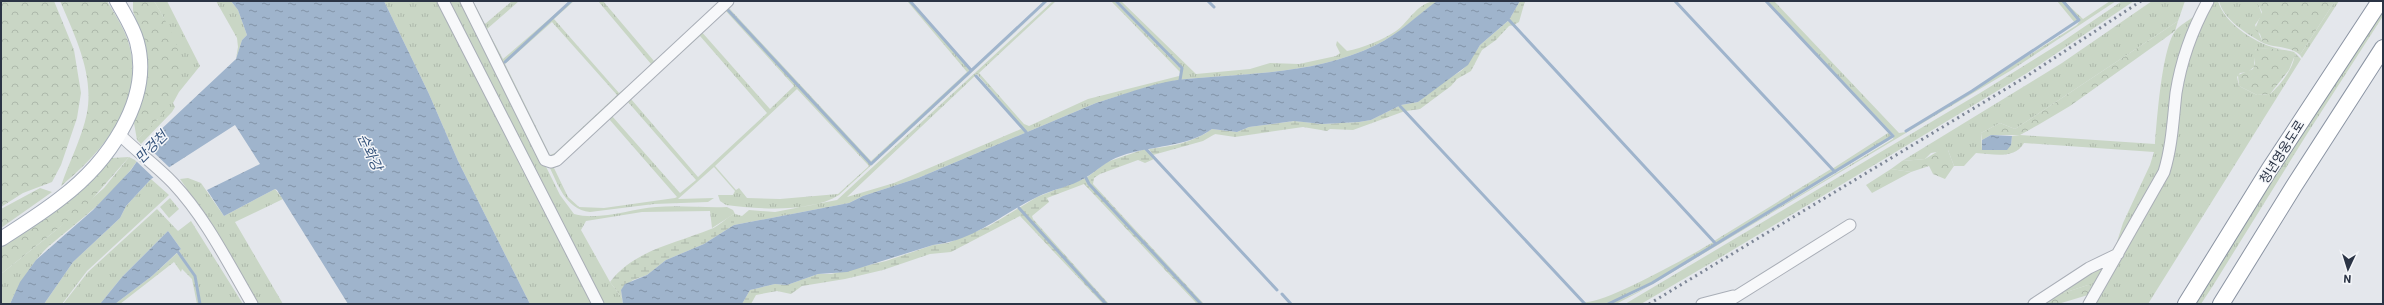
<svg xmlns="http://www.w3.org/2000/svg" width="2384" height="305" viewBox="0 0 2384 305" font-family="Roboto,'Noto Sans KR',sans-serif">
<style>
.grass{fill:url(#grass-tufts);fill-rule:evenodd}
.forest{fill:url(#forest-crowns)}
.wetland{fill:url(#wetland-marsh)}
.water{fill:url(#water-ripples)}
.pier{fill:#e4e7ec}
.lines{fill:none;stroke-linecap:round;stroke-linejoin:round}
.stream{stroke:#9fb4cc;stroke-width:3}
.minor-casing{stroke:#a9aeb7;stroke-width:13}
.major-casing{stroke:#a3abb8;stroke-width:16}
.highway-casing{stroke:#8b94a3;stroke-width:18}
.minor{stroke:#f7f8fa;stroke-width:11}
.major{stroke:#fff;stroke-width:14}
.highway{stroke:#fff;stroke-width:16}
.rail{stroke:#7d8696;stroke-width:3;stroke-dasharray:2 4;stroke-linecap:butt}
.labels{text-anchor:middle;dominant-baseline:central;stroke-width:3;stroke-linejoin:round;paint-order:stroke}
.street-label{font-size:13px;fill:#2b3445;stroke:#f4f6f9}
.water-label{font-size:14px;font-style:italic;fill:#34527a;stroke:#f4f6f9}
</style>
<defs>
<pattern id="grass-tufts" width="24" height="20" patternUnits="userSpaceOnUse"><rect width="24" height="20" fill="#c9d6c5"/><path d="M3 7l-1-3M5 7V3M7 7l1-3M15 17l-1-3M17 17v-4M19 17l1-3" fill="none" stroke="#adb8ab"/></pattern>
<pattern id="forest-crowns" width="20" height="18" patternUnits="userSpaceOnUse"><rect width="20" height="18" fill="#c9d6c5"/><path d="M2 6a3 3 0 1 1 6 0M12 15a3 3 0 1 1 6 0" fill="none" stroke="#adb8ab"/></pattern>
<pattern id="wetland-marsh" width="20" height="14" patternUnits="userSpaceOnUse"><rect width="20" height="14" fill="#c9d6c5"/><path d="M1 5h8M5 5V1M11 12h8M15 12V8" fill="none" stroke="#adb8ab"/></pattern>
<pattern id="water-ripples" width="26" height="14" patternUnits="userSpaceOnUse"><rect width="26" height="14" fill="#9fb4cc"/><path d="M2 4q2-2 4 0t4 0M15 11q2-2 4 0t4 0" fill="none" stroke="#8293a7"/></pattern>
</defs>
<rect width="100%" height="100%" fill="#e4e7ec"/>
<path class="grass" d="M154,1H167L200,66L179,92L173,103L175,107L172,112L141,144L137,140L158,119L164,18Z
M216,1H231L238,10L247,35L242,40L236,59L238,47L237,38Z
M384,1H439L595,304H530L458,161L429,94Z
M446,1H464L560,195L574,214C600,221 630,209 656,207C680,205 703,208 727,207L733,210L735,214L742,216L749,210L775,212L837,200L1053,1H1056L979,73L1024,124L1029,126L1088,99L1179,76L1180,79L1183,68L1118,1H1121L1196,74L1250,69L1270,63L1299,64L1336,56L1340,53L1336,45L1337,41L1347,51C1362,48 1383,40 1396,31C1409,22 1418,1 1437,1C1417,16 1399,34 1376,45C1317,74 1250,73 1186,79C1158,82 1123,95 1096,103L918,178L863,196L849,203L734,225V214L712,228L710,211L642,212L586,221L581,230L610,282L622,298L623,304H601ZM977,74L1026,132L1021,129L894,183L847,197Z
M468,1H473L485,24L512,1H519L487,29L503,59L570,1L505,62L571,1H574L554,19L619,93L640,77L577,139L549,159ZM552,22L617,95L555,153L550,155L505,64Z
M598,1H603L654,61L672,47L642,73L651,64Z
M730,1L734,2L729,8L871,161L967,72L907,1H909L970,70L871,164L1049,1L839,195C811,213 758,209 726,205L720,201L718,195H733L735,191L714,167L678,199L714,198L708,202L654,204L590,212C565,209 558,184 548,164L612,116L680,193L696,180L628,102L631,99L698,177L767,113L700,36L632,97L700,30L770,109L794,86L724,9ZM728,8L870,163L727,9ZM797,89L869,166L838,194L780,199L747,198L739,188L736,190L715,166ZM609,119L677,197L675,198L604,208L579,207L568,197L554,168L559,166Z
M1111,1H1114L1181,69L1180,72Z
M1767,1H1774L1899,133L1906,132L2077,25L2080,20L2064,1L2083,19L2110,1H2116L2010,71L1639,292L1616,304H1610L1653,283L1893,139L1894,135Z
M2057,1H2062L2078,20L2075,23Z
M2122,1H2134L2027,73L1716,260L1641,304H1625L1980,93L2062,42Z
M2152,1H2185L2178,21L2015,129L2000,123L1981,133L1982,150H1997L2011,145L2012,136L2020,135L2155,144C2157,120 2162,46 2176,30C2180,25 2188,21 2193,17L2175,70L2164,163L2117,250L2029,304H2025L2115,248L2123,223L2150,165L2154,152L2024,143C2014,160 1993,154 1976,153L1964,166H1954L1948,150L1931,153L1925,159L1902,161L2062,63Z
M2214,1H2218C2224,24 2259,46 2281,49C2273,51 2262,46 2255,50L2254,67L2248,72L2240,73L2237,77L2239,86L2257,95L2270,94C2279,87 2297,65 2294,52L2301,59L2148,304H2091L2173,160L2183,81L2197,34Z
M2219,1H2253L2258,3L2262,15L2255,25L2263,43C2247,34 2223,19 2219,1Z
M2335,1H2339L2302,58L2300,55Z
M2383,7V16L2307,134L2214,284L2201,304H2196L2303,131Z
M1888,133L1892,136L1890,138L1835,171L1832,169Z
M129,157L137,161C113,196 80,220 49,246C32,262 19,284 10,304H1V274L55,231L104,188Z
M1831,169L1834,172L1716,243L1714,241Z
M1891,169L1911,172L1872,193L1866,185Z
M188,178L201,183L224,216L275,189L283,199L235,222L283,304H256L184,192L187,189L180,179Z
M151,179L169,195L87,271L62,304H44L73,262L120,218L126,206Z
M170,198L179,209L169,218L160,207Z
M157,209L178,231L191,221L243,304H201L196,276L179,251L181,249L168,231L122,277L100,304H63L88,272Z
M1713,242L1715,244C1685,262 1643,294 1610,303C1602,305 1593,304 1585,304L1584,302C1603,305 1694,254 1713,242Z
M177,253L194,276L199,304H197L192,279L182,269L181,272L174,262L120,304H115L152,276Z
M2107,261L2095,290L2088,285L2054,296Z"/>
<path class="forest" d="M1,1H54L74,50L81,93L77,118L61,165L52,182L23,193L1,207Z
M60,1H107C116,16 126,31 130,48C143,106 102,152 61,186C69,162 82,138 87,113C94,74 75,36 60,1Z
M133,1H154C192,63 193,89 137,140L134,123L144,92L142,37L133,11Z
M2253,1H2335L2300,55C2291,46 2275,48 2263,43L2260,34L2255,29L2262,12L2258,4Z
M2178,21L2175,31L2070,106L2038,125L2020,135H1991L1982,140L1981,133L2000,123L2015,129Z
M2258,48C2269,49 2285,49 2294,52L2295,55L2289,70L2270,94L2257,95L2239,86L2238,75L2253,69L2255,63L2253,52Z
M1940,150H1948L1954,166L1945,179L1933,174L1929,166L1911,172L1891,169L1902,161L1925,159Z
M129,157L85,207L1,274V248C40,221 80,194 111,158Z
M40,188L52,192L1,228V209Z
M2088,285L2093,286L2088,295L2058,304H2040L2054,296Z"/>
<path class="wetland" d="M1520,1H1525L1519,22L1514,25L1509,20Z
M1508,21L1513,25L1509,26L1496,40L1482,50L1471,71L1457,79L1451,86L1420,109L1406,111L1401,105L1418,102L1446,80L1461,71L1467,65L1480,45Z
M1399,106L1405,111L1353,130L1330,129L1327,131L1303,127L1235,137L1215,134L1203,141L1153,155L1149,149C1170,147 1195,142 1212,129L1237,132L1249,127L1295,121L1322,124L1359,122L1371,120Z
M1145,149L1154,159L1145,163L1138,160L1100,174L1094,178L1093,184L1204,304H1197L1084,184L1047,198L1049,202L1032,216L1033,219L1109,304H1103L1020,216L951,252L930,254L883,270L845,279L802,286L791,294L777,291L756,295L751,304H742L750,290L775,284L787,285L818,274H831L886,261L933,245L948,243L989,226L1037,197L1086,178L1107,162Z
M734,214V225L704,244L666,260L647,275L633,280L621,290L622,298L610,282C634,250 677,243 711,229C719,226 726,218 734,214Z"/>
<path class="water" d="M231,1H384L429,94L458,161L530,304H348L277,190L275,189L224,216L207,190L260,164L235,125L151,179L126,206L120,218L73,262L44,304H10L20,282L36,260L93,210L131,170L155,135L236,59L242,40L247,35L238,10Z
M1437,1H1520L1509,20L1480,45L1468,65L1418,102L1401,105L1371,120L1359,122L1322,124L1294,121L1249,127L1237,132L1212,129C1186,148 1151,145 1121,156C1106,161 1097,171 1085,178C1070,187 1053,189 1037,197C1002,214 974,241 933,245L847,272L818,274L787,285L775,284L750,290L742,304H623L621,290L625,284L647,275L666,260L704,244L734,225L849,203L863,196L918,178L1096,103C1122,95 1159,81 1186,79C1250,73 1317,74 1376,45C1399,34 1416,16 1437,1Z
M1991,135L2012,136L2011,145L2007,150H1982V140Z
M168,231L181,249L152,276L115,304H100L122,277Z"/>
<path class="pier" d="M146,145L171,169L155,179L135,160Z"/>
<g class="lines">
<path class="stream" d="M910,1L971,70
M1116,1L1182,68L1180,80
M1208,1L1214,7
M1675,1L1835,172
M727,9L871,164L1046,1
M1509,20L1716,244
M505,62L571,1
M976,76L1026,132
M1400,106L1585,304
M1906,131L1972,91L2079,20L2063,1
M1146,149L1277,290
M1086,178L1089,184L1201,304
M1019,208L1106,304
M178,252L195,276L200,304
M1282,294L1291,304
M1608,304L1652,283L1893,136L1766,1"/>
<g class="minor-casing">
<path id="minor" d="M443,1L598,304
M466,1L545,160L551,162L557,160L728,1
M119,134C136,151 157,166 173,183C206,218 228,263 252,304
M1702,304L1733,296
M1724,304L1850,225
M2034,304L2089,268L2118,254
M2089,304L2164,172C2172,146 2173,120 2176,93C2181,61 2192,30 2208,1"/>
</g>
<g class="major-casing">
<path id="major" d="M1,239C21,226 42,213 61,198C106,164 153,101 137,42C133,27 124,14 117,1"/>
</g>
<g class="highway-casing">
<path id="highway" d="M2186,304L2269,170L2380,1
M2221,304L2294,186L2383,48"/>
</g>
<use href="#minor" class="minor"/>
<use href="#major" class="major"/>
<use href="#highway" class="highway"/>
<path class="rail" d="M1649,304L2024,78L2141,1"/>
</g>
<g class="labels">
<g class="street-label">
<text transform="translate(2282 152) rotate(-58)">청년영웅도로</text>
</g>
<g class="water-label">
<text transform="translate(151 147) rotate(-45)">만겅천</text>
<text transform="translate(370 152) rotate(65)">순화강</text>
</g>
</g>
<rect width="2384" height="305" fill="none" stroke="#2b3445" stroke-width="4"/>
<g transform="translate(2348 269) rotate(184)" stroke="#f4f6f9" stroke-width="3" paint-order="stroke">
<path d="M0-3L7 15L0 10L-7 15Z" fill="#2b3445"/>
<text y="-6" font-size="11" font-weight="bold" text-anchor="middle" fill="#2b3445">N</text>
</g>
</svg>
